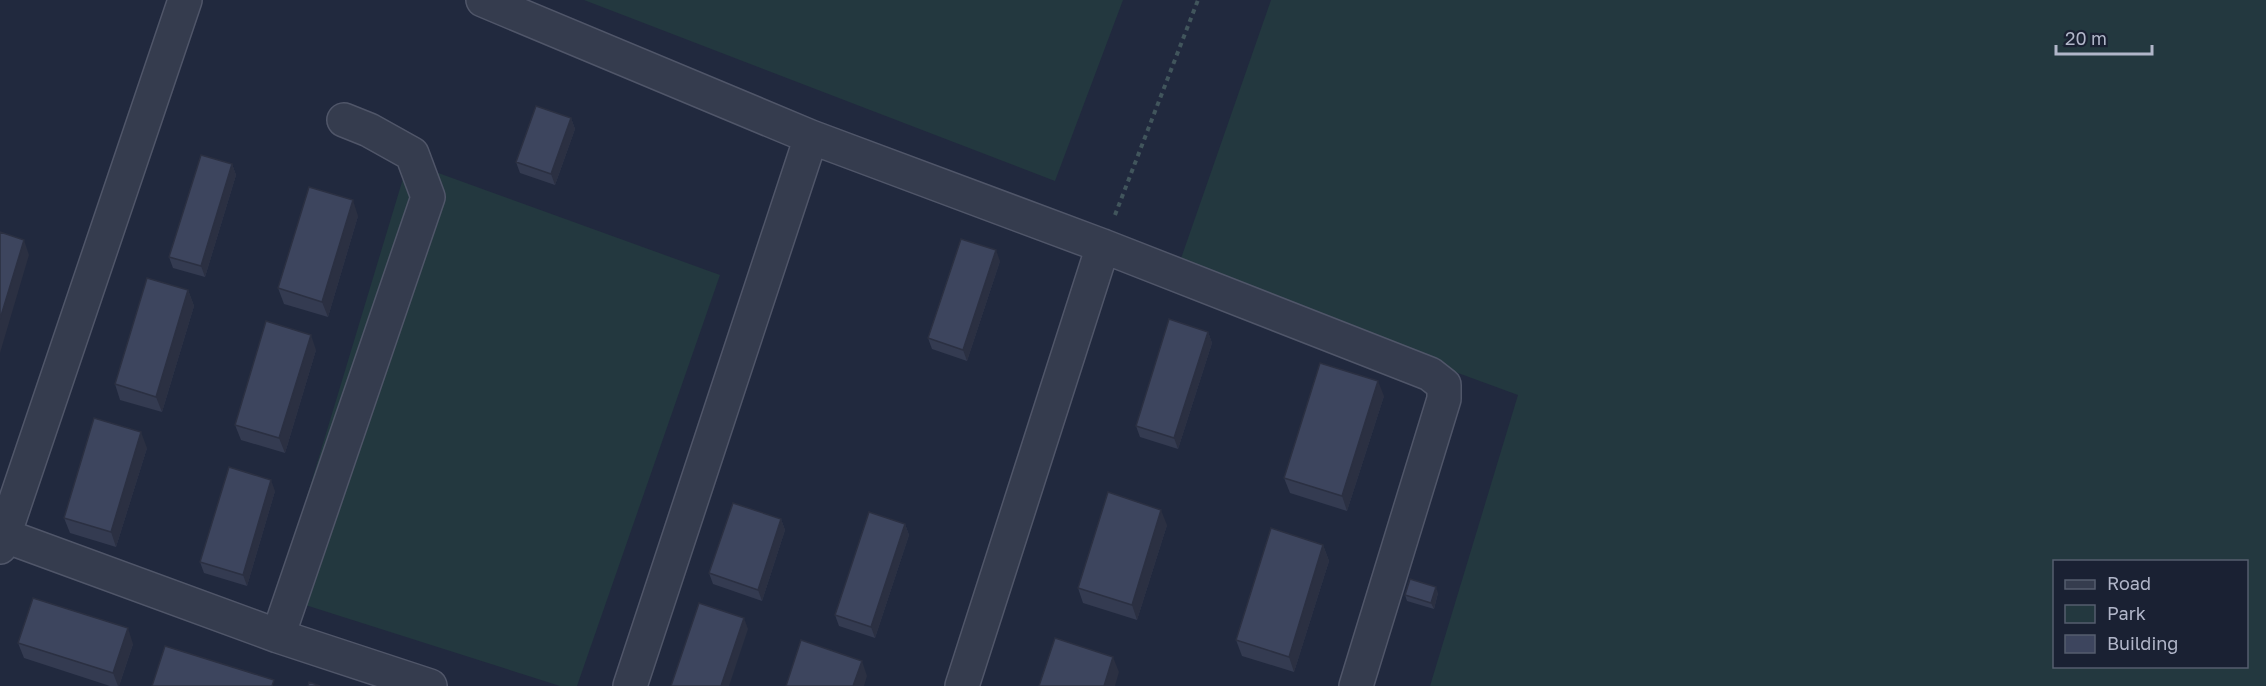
<svg xmlns="http://www.w3.org/2000/svg" width="2266" height="686" viewBox="0 0 2266 686" font-family="'Golos Text',sans-serif">
<style>
.green{fill:#23383f;fill-rule:evenodd}
.lines{fill:none;stroke-linecap:round;stroke-linejoin:round}
.minor-casing{stroke:#505669;stroke-width:36}
.path{stroke:#41555c;stroke-width:4;stroke-dasharray:4.5 4.5;stroke-linecap:butt}
.minor{stroke:#353c4e;stroke-width:33}
.wall{fill:#343b51}
.shaded-wall{fill:#2b3042}
.building{fill:#3d455e;stroke:#2b3042;stroke-width:1.5}
</style>
<rect width="100%" height="100%" fill="#21293e"/>
<path class="green" d="M584,0H1123L1055,181Z
M1271,0H2266V686H1430L1518,395L1177,270ZM2054,562H2246V666H2054Z
M408,162L720,275L577,686H560L277,596Z"/>
<g class="lines">
<g class="minor-casing">
<path id="minor" d="M483,0L811,137L1103,246L1430,374L1444,385V399L1356,686
M0,534L278,636L430,686
M0,547L185,0
M278,636L428,197L412,154L369,130L344,120
M630,686L811,137
M962,686L1103,246"/>
</g>
<path class="path" d="M1115,215L1198,0"/>
<use href="#minor" class="minor"/>
</g>
<path class="wall" d="M571,118L575,129L555,185L520,173L516,162Z
M232,164L236,175L205,277L173,268L169,257Z
M358,216L328,317L284,304L278,288Z
M1000,261L967,361L932,349L928,338Z
M188,290L194,306L162,412L120,400L115,384Z
M1208,332L1212,343L1178,449L1140,437L1136,426Z
M316,350L285,453L241,440L235,425Z
M1384,396L1347,511L1290,493L1284,478Z
M147,448L116,547L70,533L64,518Z
M275,491L247,586L204,573L200,562Z
M781,519L785,530L762,601L713,584L709,573Z
M905,524L909,535L875,638L839,626L835,615Z
M1167,525L1137,620L1083,603L1078,588Z
M1323,545L1329,561L1294,672L1242,656L1236,640Z
M1438,593L1434,609L1407,601L1405,595Z
M18,643L133,644L119,686H110L24,658Z"/>
<path class="shaded-wall" d="M571,118L575,129L555,185L551,174Z
M232,164L236,175L205,277L201,266Z
M353,200L358,216L328,317L322,302Z
M24,240L29,255L0,353V319Z
M996,250L1000,261L967,361L963,350Z
M188,290L194,306L162,412L156,397Z
M1208,332L1212,343L1178,449L1174,438Z
M311,335L316,350L285,453L279,438Z
M1378,381L1384,396L1347,511L1342,496Z
M141,432L147,448L116,547L111,532Z
M271,480L275,491L247,586L243,575Z
M1161,510L1167,525L1137,620L1132,605Z
M781,519L785,530L762,601L758,590Z
M905,524L909,535L875,638L871,627Z
M1323,545L1329,561L1294,672L1289,657Z
M1436,587L1438,593L1434,609L1431,603Z
M744,618L748,629L729,686H721Z
M128,628L133,644L119,686H118L113,673Z
M1113,657L1119,672L1115,686H1104Z
M862,661L867,676L864,686H853Z"/>
<path class="building" d="M536,106L571,118L551,174L516,162Z
M201,155L232,164L201,266L169,257Z
M309,187L353,200L322,302L278,288Z
M0,232L24,240L0,319Z
M961,239L996,250L963,350L928,338Z
M147,278L188,290L156,397L115,384Z
M1169,319L1208,332L1174,438L1136,426Z
M266,321L311,335L279,438L235,425Z
M1320,363L1378,381L1342,496L1284,478Z
M94,418L141,432L111,532L64,518Z
M229,467L271,480L243,575L200,562Z
M1108,492L1161,510L1132,605L1078,588Z
M733,503L781,519L758,590L709,573Z
M869,512L905,524L871,627L835,615Z
M1271,528L1323,545L1289,657L1236,640Z
M1410,579L1436,587L1431,603L1405,595Z
M33,598L128,628L113,673L18,643Z
M699,603L744,618L721,686H671Z
M1055,638L1113,657L1104,686H1039Z
M801,640L862,661L853,686H786Z
M165,646L274,680L272,686H152Z
M309,682L320,686H308Z"/>
<rect x="2053" y="560" width="195" height="108" fill="#1a2133" stroke="#565d6f" stroke-width="1.5"/>
<rect x="2065" y="580" width="30" height="9" fill="#353c4e" stroke="#565d6f" stroke-width="1.5"/>
<text x="2107" y="590" font-size="18" fill="#b1b6c9">Road</text>
<rect x="2065" y="605" width="30" height="18" fill="#23383f" stroke="#565d6f" stroke-width="1.5"/>
<text x="2107" y="620" font-size="18" fill="#b1b6c9">Park</text>
<rect x="2065" y="635" width="30" height="18" fill="#3d455e" stroke="#565d6f" stroke-width="1.5"/>
<text x="2107" y="650" font-size="18" fill="#b1b6c9">Building</text>
<path d="M2056 45v9h96v-9" fill="none" stroke="#b1b6c9" stroke-width="3"/>
<text x="2065" y="45" font-size="18" fill="#b1b6c9" stroke="#1a2133" stroke-width="4.5" paint-order="stroke">20 m</text>
</svg>
